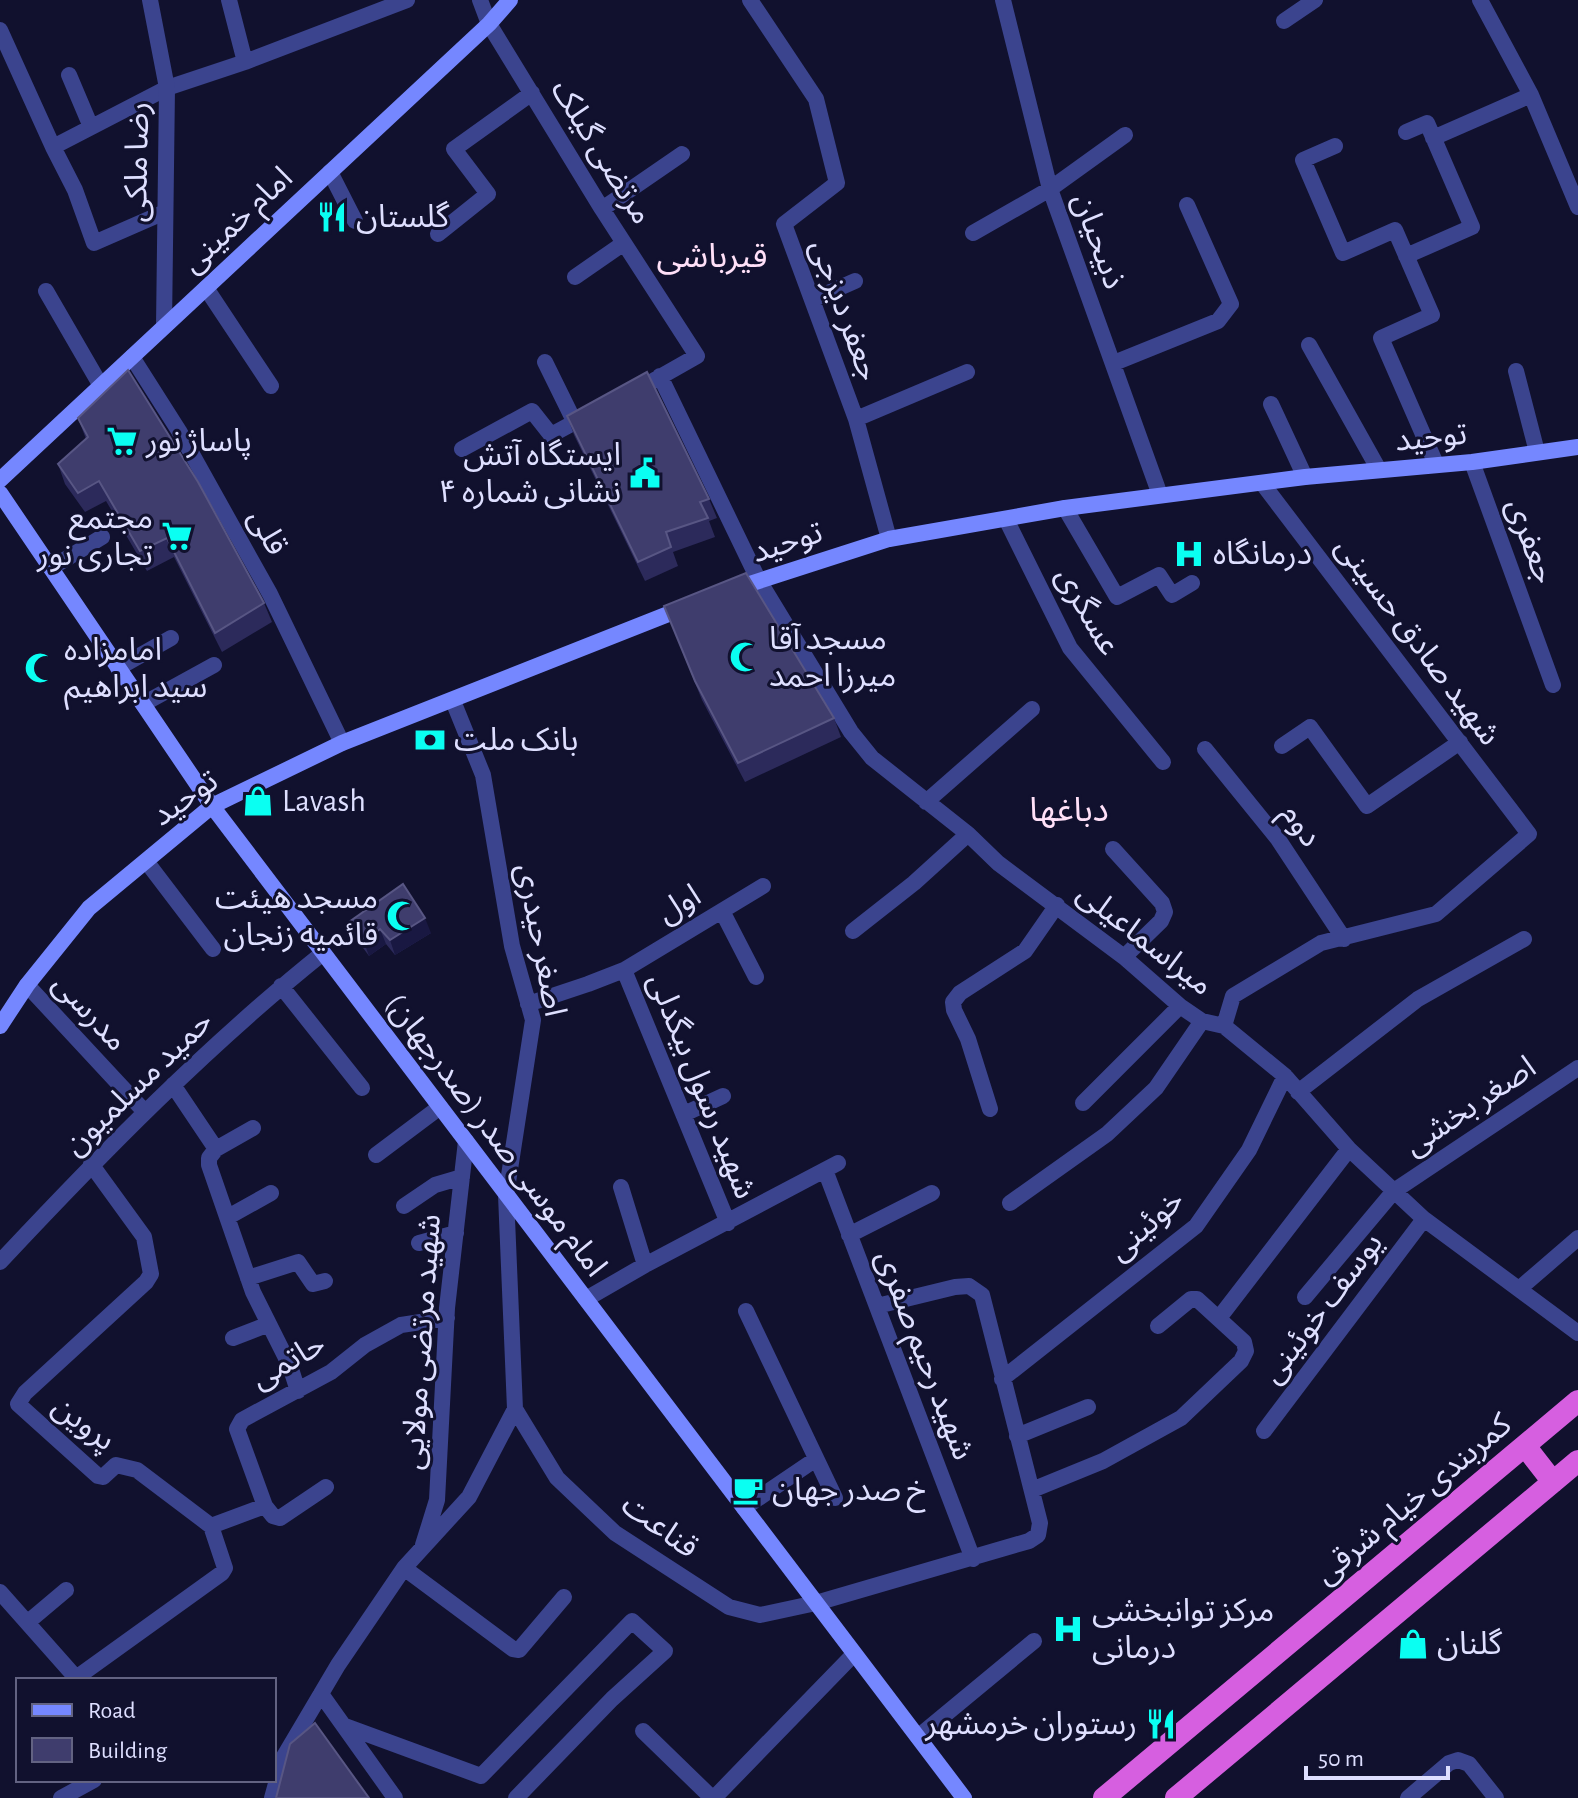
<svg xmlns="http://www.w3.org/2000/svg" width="1578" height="1798" viewBox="0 0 1578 1798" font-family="'Alegreya Sans','Noto Sans Arabic',sans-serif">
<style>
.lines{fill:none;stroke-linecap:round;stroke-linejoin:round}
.minor{stroke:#3b448e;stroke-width:16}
.tertiary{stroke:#3b448e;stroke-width:16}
.secondary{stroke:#7587ff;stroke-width:16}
.trunk{stroke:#d65fe0;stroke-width:22}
.wall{fill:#2c2a5b}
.shaded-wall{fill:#191842}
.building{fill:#3f3d6d;stroke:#585684;stroke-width:2}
.labels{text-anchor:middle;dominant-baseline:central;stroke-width:6;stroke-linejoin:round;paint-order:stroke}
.street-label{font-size:32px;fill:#dedfff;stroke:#11112e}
.poi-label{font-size:32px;fill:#dedfff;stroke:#11112e;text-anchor:start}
.neighbourhood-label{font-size:34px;fill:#ffe0f8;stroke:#11112e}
</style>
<rect width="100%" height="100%" fill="#11112e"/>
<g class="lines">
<path class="minor" d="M229,0L245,62
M480,0L489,24L602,209L697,356L653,381
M750,0L816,99L837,183L784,224L856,419L889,539
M1003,0L1050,189L1160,495
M1480,0L1531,95L1578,207
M1284,21L1315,0
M0,30L53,147L167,88L245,62L407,0
M69,75L91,127
M1406,132L1427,123L1472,227L1406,256
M1433,138L1531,95
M1335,146L1303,160L1343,253L1395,230L1432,315L1381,338L1436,464
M53,147L75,190L94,243L165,212
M330,172L355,221
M602,209L682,154
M973,233L1050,189L1125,135
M438,234L488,194L454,149L532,93
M575,277L624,243
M206,288L271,386
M46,291L101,386
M812,300L855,281
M1309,345L1379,470
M545,362L575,423
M1114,363L1218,321L1231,304L1187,205
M1516,371L1537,452
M660,376L758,579L851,732L872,758L968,834L998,863L1124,957L1180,1006L1202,1021L1224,1026L1285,1076L1349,1149L1424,1219L1578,1333
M1271,404L1305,477
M856,419L967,372
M462,449L532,411L551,435L590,414
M1472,462L1553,685
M1065,508L1117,597L1159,575L1172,595L1192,583
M1006,519L1070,648L1163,762
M51,568L102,537
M118,668L171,638
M143,704L214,665
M1282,746L1310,727L1367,806L1460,742
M1205,749L1278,839L1344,939
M926,802L1032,709
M1113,849L1162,903L1165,912L1161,921L1124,957
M146,861L213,949
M722,911L756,977
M853,931L914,883L968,834
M624,970L728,1223
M27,985L145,1112
M281,986L362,1088
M528,1004L588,984L624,970L763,886
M1224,1026L1233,996L1321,943L1436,914L1529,834L1262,483
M173,1085L216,1149L209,1158V1165L253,1292L290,1366L298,1391
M1298,1092L1418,999L1524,939
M1083,1103L1180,1006
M990,1109L968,1039L954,1010L953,1002L960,993L1025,951L1057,905
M684,1114L723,1096
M216,1149L253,1128
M376,1155L440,1107
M91,1164L144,1237L151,1274L146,1282L25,1393L18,1404L98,1476L103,1477L116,1465L137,1470L211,1526L265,1506
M825,1170L973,1559
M621,1187L645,1265
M1010,1203L1107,1134L1156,1088L1202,1021
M404,1206L435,1185L462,1177
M228,1217L271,1193
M849,1235L932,1193
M419,1243L456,1233
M0,1262C102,1153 207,1046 323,953
M248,1278L298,1262L313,1284L325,1281
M1519,1289L1578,1238
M1305,1297L1394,1191L1578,1068
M586,1299L645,1265L838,1163
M746,1311L835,1498
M1219,1318L1349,1149
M233,1338L269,1324
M1002,1379L1196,1226L1249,1150L1285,1076
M515,1409L557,1478L615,1533L729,1607L760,1615L816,1603L1029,1541L1038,1535L1040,1523L982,1295L969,1286L955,1287L877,1306
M1264,1431L1424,1219
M1017,1436L1088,1407
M326,1487L280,1518L273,1516L265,1506L237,1429L242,1420L331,1372L365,1345L401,1325L447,1318
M1032,1490L1103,1461L1181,1418L1241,1361L1246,1351L1244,1342L1197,1299H1191L1158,1326
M744,1508L816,1459
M423,1545L437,1500L447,1308L466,1141
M404,1568L513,1649L519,1650L564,1597
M0,1592L78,1680
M28,1622L66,1590
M76,1678L222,1573L225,1568L211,1526
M321,1694L395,1798
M345,1726L481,1776L632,1621L665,1651L612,1699L516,1798
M643,1731L712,1798
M918,1737L1034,1641
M61,1798L94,1780
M272,1798L283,1758L338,1665L404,1568L469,1497L515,1409L506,1195L533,1020L512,946L483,775L453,701
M714,1798L854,1654
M1408,1798L1449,1763L1458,1760L1469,1764L1496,1798"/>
<path class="tertiary" d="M150,0L167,88L164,326
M132,357L179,431L270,594L342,743"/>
<path class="secondary" d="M0,480L489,24L510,0
M0,493L212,806L964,1798
M734,589L889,539L1065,508L1305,477L1472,462L1578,447
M0,1026L27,985L89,908L212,806L342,743L686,607"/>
<path class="trunk" d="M1525,1446L1553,1482
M1104,1798L1578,1401
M1176,1798L1578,1461"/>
</g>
<path class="wall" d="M567,416L709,499L717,518L709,521L715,537L673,552L678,566L645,581L574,435Z
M78,418L264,603L272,622L222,652L174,557L147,571L106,501L85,512L65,484L58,464L86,439Z
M664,606L834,718L841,737L745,782L702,700Z
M349,922L431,933L395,955L386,944L369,956L355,937Z"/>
<path class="shaded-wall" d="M425,918L431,933L395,955L390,940Z
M380,929L386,944L369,956L364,942Z"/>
<path class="building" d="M128,370L198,482L264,603L215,633L167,538L140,551L99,481L78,493L58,464L88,437L78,418Z
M647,372L709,499L700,502L708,518L666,532L671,547L638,562L567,416Z
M746,573L834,718L738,763L695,681L664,606Z
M403,884L425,918L390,940L380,929L364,942L349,922Z
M315,1723L369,1798H276L290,1744Z"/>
<defs>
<g id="restaurant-bare" transform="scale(2.4)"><path d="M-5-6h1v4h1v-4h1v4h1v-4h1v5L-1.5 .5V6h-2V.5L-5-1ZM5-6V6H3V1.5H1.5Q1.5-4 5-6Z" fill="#0afff2" stroke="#11112e" stroke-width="2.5" paint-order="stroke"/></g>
<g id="supermarket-bare" transform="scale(2.4)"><path d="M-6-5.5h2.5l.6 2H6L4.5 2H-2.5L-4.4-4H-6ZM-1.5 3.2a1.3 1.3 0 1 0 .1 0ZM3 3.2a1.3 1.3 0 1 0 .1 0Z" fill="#0afff2" stroke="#11112e" stroke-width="2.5" paint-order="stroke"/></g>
<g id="civic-bare" transform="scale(2.4)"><path d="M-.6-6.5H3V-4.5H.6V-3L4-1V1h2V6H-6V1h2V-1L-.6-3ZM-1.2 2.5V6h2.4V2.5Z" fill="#0afff2" stroke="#11112e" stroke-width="2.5" paint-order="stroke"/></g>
<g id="hospital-bare" transform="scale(2.4)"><path d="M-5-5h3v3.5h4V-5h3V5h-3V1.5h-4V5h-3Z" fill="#0afff2" stroke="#11112e" stroke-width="2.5" paint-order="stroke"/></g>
<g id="mosque-bare" transform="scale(2.4)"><path d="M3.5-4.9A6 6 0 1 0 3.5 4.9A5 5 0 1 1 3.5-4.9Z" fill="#0afff2" stroke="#11112e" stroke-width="2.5" paint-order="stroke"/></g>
<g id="bank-bare" transform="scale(2.4)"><path d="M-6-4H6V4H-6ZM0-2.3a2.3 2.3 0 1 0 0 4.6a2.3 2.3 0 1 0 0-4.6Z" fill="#0afff2" stroke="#11112e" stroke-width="2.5" paint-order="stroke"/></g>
<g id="shop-bare" transform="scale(2.4)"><path d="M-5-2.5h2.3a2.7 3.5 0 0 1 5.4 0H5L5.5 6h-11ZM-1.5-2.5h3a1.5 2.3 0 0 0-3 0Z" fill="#0afff2" stroke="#11112e" stroke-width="2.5" paint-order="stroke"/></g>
<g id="cafe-bare" transform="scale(2.4)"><path d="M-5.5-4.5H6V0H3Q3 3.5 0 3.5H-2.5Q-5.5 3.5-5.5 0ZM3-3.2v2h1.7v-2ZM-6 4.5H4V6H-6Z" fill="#0afff2" stroke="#11112e" stroke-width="2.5" paint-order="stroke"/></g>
</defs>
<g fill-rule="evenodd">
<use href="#restaurant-bare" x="332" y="217"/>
<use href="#supermarket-bare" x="122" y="441"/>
<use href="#civic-bare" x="645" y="473"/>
<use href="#supermarket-bare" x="177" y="536"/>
<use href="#hospital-bare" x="1189" y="554"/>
<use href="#mosque-bare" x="745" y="657"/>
<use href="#mosque-bare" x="40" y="668"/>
<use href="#bank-bare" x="430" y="740"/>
<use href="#shop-bare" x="258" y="801"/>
<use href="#mosque-bare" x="402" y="916"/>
<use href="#cafe-bare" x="748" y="1490"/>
<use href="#hospital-bare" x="1068" y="1629"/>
<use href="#shop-bare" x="1413" y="1644"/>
<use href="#restaurant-bare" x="1161" y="1724"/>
</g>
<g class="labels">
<g class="street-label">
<text transform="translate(602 152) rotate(58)">مرتضی گیلک</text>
<text transform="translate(137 162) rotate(-89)">رضا ملکی</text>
<text transform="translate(237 220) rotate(-43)">امام خمینی</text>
<text transform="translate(1099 241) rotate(70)">ذبیحیان</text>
<text transform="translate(845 310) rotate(70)">جعفر دیزجی</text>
<text transform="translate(1431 437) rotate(-6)">توحید</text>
<text transform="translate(268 532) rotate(61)">قلی</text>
<text transform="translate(1531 541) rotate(70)">جعفری</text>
<text transform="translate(787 542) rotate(-18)">توحید</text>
<text transform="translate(1088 611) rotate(60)">عسگری</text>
<text transform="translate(1418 641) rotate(53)">شهید صادق حسینی</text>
<text transform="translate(185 798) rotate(-35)">توحید</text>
<text transform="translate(1301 825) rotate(54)">دوم</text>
<text transform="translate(679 904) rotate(-31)">اول</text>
<text transform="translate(1145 939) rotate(38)">میراسماعیلی</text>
<text transform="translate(541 940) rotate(79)">اصغر حیدری</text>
<text transform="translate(90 1012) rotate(47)">مدرسی</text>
<text transform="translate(138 1083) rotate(-44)">حمید مسلمیون</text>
<text transform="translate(702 1086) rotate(68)">شهید رسول بیگدلی</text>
<text transform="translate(1470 1106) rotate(-34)">اصغر بخشی</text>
<text transform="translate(496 1135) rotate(53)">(صدرجهان) امام موسی صدر</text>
<text transform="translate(1146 1225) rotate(-42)">خوئینی</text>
<text transform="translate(1322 1308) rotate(-53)">یوسف خوئینی</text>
<text transform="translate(421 1342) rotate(-86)">شهید مرتضی مولایی</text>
<text transform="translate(925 1355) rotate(69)">شهید رحیم صفری</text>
<text transform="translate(288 1361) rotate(-30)">حاتمی</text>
<text transform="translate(84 1423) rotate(37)">پروین</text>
<text transform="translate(1413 1499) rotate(-40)">کمربندی خیام شرقی</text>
<text transform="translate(660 1526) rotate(36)">قناعت</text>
</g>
<g class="poi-label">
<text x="356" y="217">گلستان</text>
<text x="146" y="441">پاساژ نور</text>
<text x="621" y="455" text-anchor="end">ایستگاه آتش<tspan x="621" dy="37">نشانی شماره ۴</tspan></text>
<text x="153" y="518" text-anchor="end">مجتمع<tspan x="153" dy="37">تجارى نور</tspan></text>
<text x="1213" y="554">درمانگاه</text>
<text x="769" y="639">مسجد آقا<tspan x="769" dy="37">میرزا احمد</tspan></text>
<text x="64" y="650">امامزاده<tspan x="64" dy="37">سید ابراهیم</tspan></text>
<text x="454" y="740">بانک ملت</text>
<text x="282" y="801">Lavash</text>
<text x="378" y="898" text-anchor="end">مسجد هیئت<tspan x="378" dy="37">قائمیه زنجان</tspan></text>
<text x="772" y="1490">خ صدر جهان</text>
<text x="1092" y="1611">مرکز توانبخشی<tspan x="1092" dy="37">درمانی</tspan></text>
<text x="1437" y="1644">گلنان</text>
<text x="1137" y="1724" text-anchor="end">رستوران خرمشهر</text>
</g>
<g class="neighbourhood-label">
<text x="712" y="257">قیرباشی</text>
<text x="1069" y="811">دباغها</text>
</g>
</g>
<rect x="16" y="1678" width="260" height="104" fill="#11112e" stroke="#636382" stroke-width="2"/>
<rect x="32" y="1704" width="40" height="12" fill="#7587ff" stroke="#636382" stroke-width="2"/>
<text x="88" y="1718" font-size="24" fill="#dedfff">Road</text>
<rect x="32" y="1738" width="40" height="24" fill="#3f3d6d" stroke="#636382" stroke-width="2"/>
<text x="88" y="1758" font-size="24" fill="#dedfff">Building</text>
<path d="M1306 1766v12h142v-12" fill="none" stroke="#dedfff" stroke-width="4"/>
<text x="1318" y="1766" font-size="24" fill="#dedfff" stroke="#11112e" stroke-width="6" paint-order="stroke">50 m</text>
</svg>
